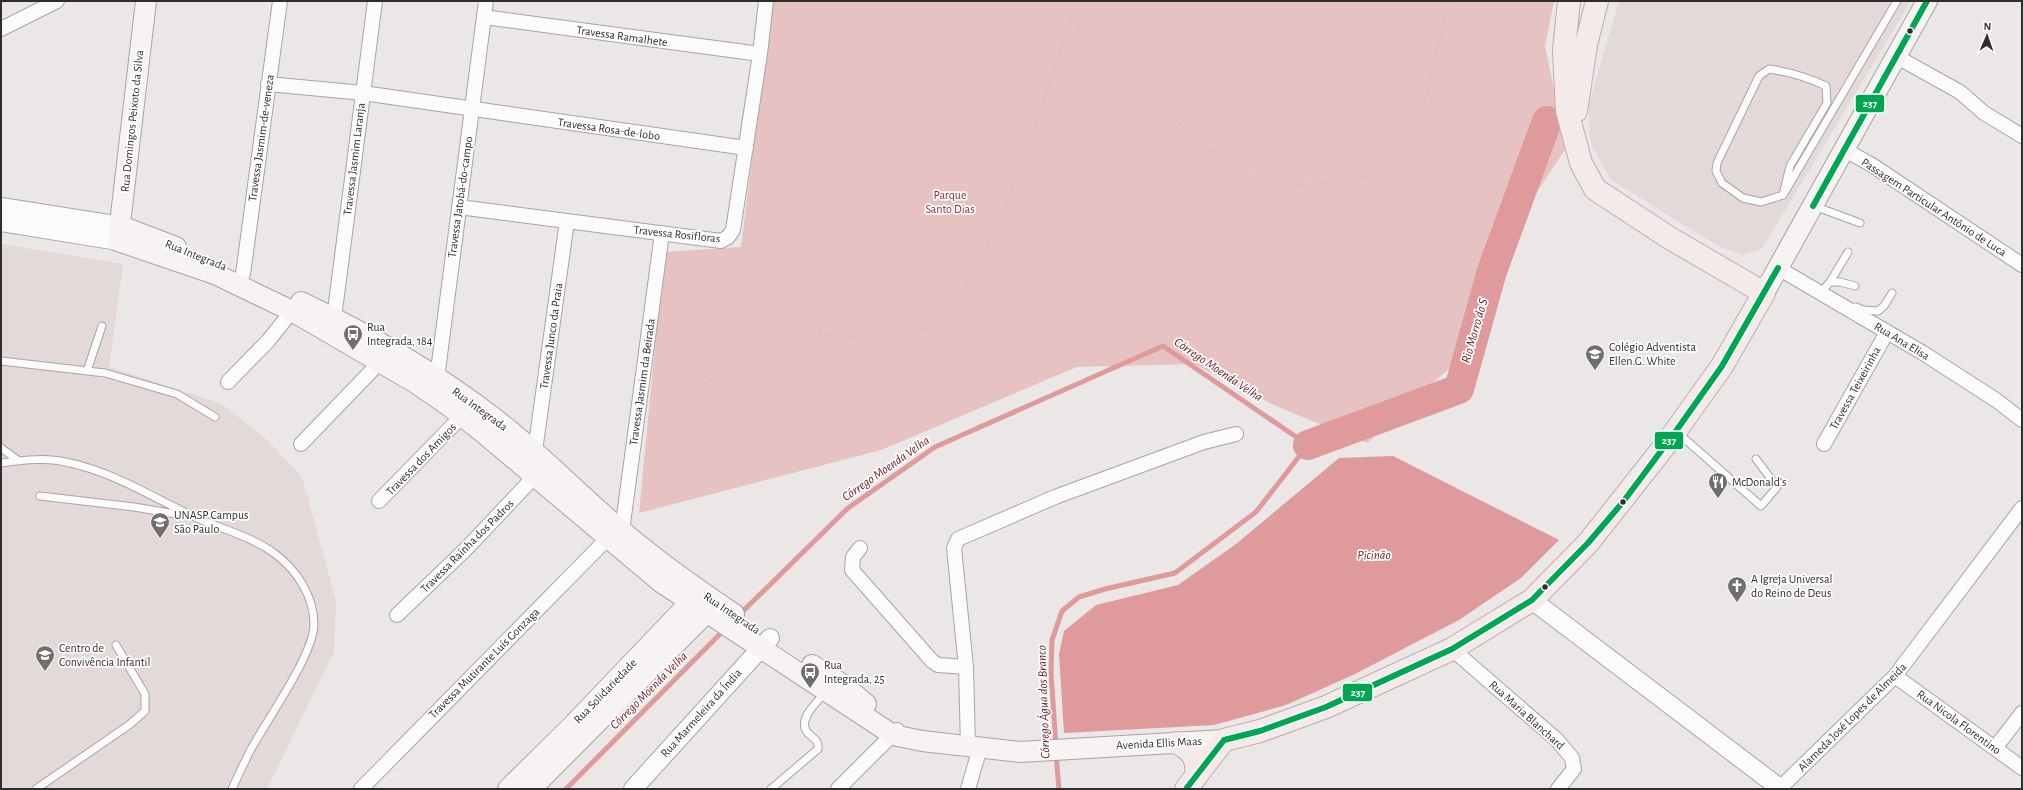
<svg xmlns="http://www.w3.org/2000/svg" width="2023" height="790" viewBox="0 0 2023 790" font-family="'Alegreya Sans',sans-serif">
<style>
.built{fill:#e4d9d9}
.green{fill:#e7c2c2}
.water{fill:#df9a9c}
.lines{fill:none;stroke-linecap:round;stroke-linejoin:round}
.stream{stroke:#df9a9c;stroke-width:5}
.river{stroke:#df9a9c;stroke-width:30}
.service-casing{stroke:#a8a4a4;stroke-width:9}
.minor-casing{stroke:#a8a4a4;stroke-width:16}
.tertiary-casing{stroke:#a8a4a4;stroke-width:20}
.secondary-casing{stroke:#a8a4a4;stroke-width:22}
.primary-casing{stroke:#beadae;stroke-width:24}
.path{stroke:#c7c6c6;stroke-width:2.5;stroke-dasharray:2 3;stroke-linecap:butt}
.service{stroke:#fcfbfb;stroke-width:7}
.minor{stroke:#fcfbfb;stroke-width:14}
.tertiary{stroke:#fcfbfb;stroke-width:18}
.secondary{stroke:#f8f3f3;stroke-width:20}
.primary{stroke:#f4eaea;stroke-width:22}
.bus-1-casing{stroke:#fff;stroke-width:9}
.bus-1{stroke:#00a651;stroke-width:6}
.bus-dot{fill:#302d2d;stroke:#fff;stroke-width:1.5}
.labels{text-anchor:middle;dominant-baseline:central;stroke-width:3.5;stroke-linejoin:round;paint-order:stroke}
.street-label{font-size:12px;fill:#302d2d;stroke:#fff}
.park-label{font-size:12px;fill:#9a2635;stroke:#fff}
.poi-label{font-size:12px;fill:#302d2d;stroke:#fff;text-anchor:start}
.water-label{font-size:13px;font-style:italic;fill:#6e1622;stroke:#fff}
.line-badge{stroke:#fff;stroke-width:1.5}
.badge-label{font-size:11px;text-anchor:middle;font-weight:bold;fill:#fff}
</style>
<rect width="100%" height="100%" fill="#ebe7e7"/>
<path class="built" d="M1619,1H1911L1762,249L1743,255L1720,247L1611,180L1592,147L1589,132V104Z
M1,244L123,264L109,367L222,404L267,440L302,477L336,601L334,652L267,789H1Z"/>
<path class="green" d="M772,1H1554L1545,46L1566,148L1489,265L1467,352L1367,443L1278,407L1194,364L1077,367L881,450L639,513L664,252L741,247Z"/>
<path class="water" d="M1393,456L1559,540L1521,578L1459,620L1355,674L1286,705L1214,725L1064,733L1059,654L1064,631L1096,605L1178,585L1236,544L1339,458Z"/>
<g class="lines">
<path class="stream" d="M739,615L848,508L935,447L1163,346L1308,445L1256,512L1175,573L1105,589L1079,597L1062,611L1052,640L1051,673L1056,746
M1056,754L1059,789
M566,789L725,629"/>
<path class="river" d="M1308,445L1459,389L1492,271L1547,121"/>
<g class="service-casing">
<path id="service" d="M1783,195L1790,166L1827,103L1826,86C1807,77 1790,72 1769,69L1759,76L1717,163L1716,171L1722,183L1743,198L1761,202L1783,195L1897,1
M1814,206L1860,223
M1830,282L1848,252
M1822,293L1821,292L1830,282H1840L1855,286
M1856,307L1863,310L1878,311L1884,306L1892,293
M1,361L105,373L177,394L215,417
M87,371L102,326
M1678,433L1761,506L1777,487L1756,459
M1,448L19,461
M1,463C24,460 47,457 70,463C116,473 155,499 197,518C222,529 252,537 274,553C297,570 314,596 314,625C313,656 266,721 250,751C244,763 238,776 232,789
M40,496L134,507L188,516
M36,789L129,725L145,711V694L116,645
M771,789L818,749C819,739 812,738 807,732C797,719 819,700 826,692"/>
</g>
<g class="minor-casing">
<path id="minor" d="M484,17L760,54
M1,29L57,1
M1897,57L1960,92L1984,113L2022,136
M268,84L363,93L746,148
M1845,150L1872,165L2022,265
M459,207L721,241L728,237L733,230L760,54L766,1
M1778,268L1923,353L1996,400L2022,420
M243,274L280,1
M334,318L375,1
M228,382L268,341L292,311
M433,385L437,378L486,1
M301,444L380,362
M1824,444L1887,332
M535,451L567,221
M379,501L462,416
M622,531L662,233
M860,548L853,557L852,570L932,661L938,665L966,667
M397,615L466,549L535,476
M1452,649L1557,740L1572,758L1574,769L1558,789
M1895,676L2022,768
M968,747L966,667L954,548L958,539L1055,497L1204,442L1236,434
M1995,748L2022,713
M1780,788L1895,676L2022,508
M361,789L608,538
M838,789L897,730
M968,789L980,748"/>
</g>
<g class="tertiary-casing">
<path id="tertiary" d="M1,207L121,226
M1,222L118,241
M1532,600L1781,789
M633,789L770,638"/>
</g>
<g class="secondary-casing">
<path id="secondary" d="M146,1L118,241L215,274L292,311L414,382L449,406L481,431L662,583L893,735L922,741L1020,752L1224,740
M121,226L176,247
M1764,293L1927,1
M301,302C364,332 434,372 490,415C537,450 577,493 622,531C657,561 695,588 734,614
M812,665L842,684L866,704
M508,789L571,727L699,593
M531,789L716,603"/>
</g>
<g class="primary-casing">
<path id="primary" d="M1576,111L1586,45L1597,1
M1177,743C1192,749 1200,761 1195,778
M1186,789L1224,740L1260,731L1326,707L1452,649L1532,600L1588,543L1667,443L1722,366L1764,293L1668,237L1595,189L1581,163L1567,111L1564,50L1569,1"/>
</g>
<path class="path" d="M652,420L783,330L898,342L949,318L1001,222L1071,19L1202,146L1298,186L1374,176L1424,103L1449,1"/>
<use href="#service" class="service"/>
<use href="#minor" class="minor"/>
<use href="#tertiary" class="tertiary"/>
<use href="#secondary" class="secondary"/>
<use href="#primary" class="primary"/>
<g class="bus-1-casing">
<path id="bus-1" d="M1813,206L1927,1
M1186,789L1224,740L1260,731L1326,707L1452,649L1532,600L1588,543L1623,502L1676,431L1722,366L1778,268"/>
</g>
<use href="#bus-1" class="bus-1"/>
</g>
<defs>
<g id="bus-pin" transform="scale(1)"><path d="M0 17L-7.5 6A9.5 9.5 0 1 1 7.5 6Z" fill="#716e6e" stroke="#fff"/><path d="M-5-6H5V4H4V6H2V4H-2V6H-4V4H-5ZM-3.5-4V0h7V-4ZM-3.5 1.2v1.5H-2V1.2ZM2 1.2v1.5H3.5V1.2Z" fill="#fff"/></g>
<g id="school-pin" transform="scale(1)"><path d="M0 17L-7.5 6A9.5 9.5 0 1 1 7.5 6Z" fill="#716e6e" stroke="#fff"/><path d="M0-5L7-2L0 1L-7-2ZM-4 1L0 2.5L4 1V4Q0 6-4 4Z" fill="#fff"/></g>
<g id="restaurant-pin" transform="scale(1)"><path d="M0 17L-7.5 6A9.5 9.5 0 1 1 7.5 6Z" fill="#716e6e" stroke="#fff"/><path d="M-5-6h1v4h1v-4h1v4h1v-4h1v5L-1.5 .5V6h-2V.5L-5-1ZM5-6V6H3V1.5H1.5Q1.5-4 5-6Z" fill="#fff"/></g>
<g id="university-pin" transform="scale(1)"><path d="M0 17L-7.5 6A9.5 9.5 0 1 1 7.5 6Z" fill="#716e6e" stroke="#fff"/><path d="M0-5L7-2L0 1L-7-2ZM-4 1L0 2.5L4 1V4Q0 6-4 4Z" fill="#fff"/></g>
<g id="church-pin" transform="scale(1)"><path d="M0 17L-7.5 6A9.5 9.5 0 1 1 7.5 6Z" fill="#716e6e" stroke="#fff"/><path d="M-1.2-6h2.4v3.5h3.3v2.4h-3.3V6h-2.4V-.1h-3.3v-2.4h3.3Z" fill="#fff"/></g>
</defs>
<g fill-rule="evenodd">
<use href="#bus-pin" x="353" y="334"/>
<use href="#school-pin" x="1595" y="354"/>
<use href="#restaurant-pin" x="1718" y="482"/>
<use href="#university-pin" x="160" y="522"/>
<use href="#church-pin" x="1737" y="586"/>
<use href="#school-pin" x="45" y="655"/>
<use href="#bus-pin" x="810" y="672"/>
</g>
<g class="bus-dot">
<circle cx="1910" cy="31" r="3.5"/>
<circle cx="1623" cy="502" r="3.5"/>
<circle cx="1545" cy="587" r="3.5"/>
</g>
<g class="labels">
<g class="street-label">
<text transform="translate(622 36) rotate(8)">Travessa Ramalhete</text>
<text transform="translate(132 121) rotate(-84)">Rua Domingos Peixoto da Silva</text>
<text transform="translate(609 129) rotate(8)">Travessa Rosa-de-lobo</text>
<text transform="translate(261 138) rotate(-82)">Travessa Jasmim-de-veneza</text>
<text transform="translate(354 159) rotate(-83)">Travessa Jasmim Laranja</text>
<text transform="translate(460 197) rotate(-82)">Travessa Jatobá-do-campo</text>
<text transform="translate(1934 207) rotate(33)">Passagem Particular Antônio de Luca</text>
<text transform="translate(677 234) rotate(6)">Travessa Rosifloras</text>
<text transform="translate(196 255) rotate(22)">Rua Integrada</text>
<text transform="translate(551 336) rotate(-82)">Travessa Junco da Praia</text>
<text transform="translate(1902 341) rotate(31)">Rua Ana Elisa</text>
<text transform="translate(642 382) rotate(-82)">Travessa Jasmim da Beirada</text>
<text transform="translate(1855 388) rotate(-61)">Travessa Teixeirinha</text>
<text transform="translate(480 409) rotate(36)">Rua Integrada</text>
<text transform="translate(421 459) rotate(-46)">Travessa dos Amigos</text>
<text transform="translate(467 546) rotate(-45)">Travessa Raínha dos Padros</text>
<text transform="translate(732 613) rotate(34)">Rua Integrada</text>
<text transform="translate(484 663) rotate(-45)">Travessa Mutirante Luís Gonzaga</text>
<text transform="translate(605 691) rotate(-46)">Rua Solidariedade</text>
<text transform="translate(701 713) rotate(-48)">Rua Marmeleira da Índia</text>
<text transform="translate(1527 715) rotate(42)">Rua Maria Blanchard</text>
<text transform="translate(1852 717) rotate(-45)">Alameda José Lopes de Almeida</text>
<text transform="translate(1959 722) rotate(36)">Rua Nicola Florentino</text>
<text transform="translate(1159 743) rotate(-3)">Avenida Ellis Maas</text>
</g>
<g class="park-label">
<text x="950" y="195">Parque<tspan x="950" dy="14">Santo Dias</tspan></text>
</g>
<g class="poi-label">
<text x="367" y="327">Rua<tspan x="367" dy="14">Integrada, 184</tspan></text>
<text x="1609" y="347">Colégio Adventista<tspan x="1609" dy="14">Ellen.G. White</tspan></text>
<text x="1732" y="482">McDonald's</text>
<text x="174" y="515">UNASP Campus<tspan x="174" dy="14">São Paulo</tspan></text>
<text x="1751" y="579">A Igreja Universal<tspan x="1751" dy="14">do Reino de Deus</tspan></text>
<text x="59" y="648">Centro de<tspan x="59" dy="14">Convivência Infantil</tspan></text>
<text x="824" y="665">Rua<tspan x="824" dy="14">Integrada, 25</tspan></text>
</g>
<g class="water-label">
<text transform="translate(1475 331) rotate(-74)">Rio Morro do S</text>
<text transform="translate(1218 370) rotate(34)">Córrego Moenda Velha</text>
<text transform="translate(886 469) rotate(-35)">Córrego Moenda Velha</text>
<text x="1374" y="555">Picinão</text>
<text transform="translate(649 691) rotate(-45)">Córrego Moenda Velha</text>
<text transform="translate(1044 702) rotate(-92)">Córrego Água dos Branco</text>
</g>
</g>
<g class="line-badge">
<rect x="1855" y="94" width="30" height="19" rx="4" fill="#00a651"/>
<rect x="1654" y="431" width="30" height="19" rx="4" fill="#00a651"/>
<rect x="1342" y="683" width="31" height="19" rx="4" fill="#00a651"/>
</g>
<g class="badge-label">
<text x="1870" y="107">237</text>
<text x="1669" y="444">237</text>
<text x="1358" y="696">237</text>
</g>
<rect width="2023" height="790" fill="none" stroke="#302d2d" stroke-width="4"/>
<g transform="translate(1987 36) rotate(2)" stroke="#ffffff" stroke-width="3" paint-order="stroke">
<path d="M0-3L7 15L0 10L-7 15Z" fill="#302d2d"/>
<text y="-6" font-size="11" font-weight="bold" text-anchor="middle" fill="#302d2d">N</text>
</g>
</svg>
